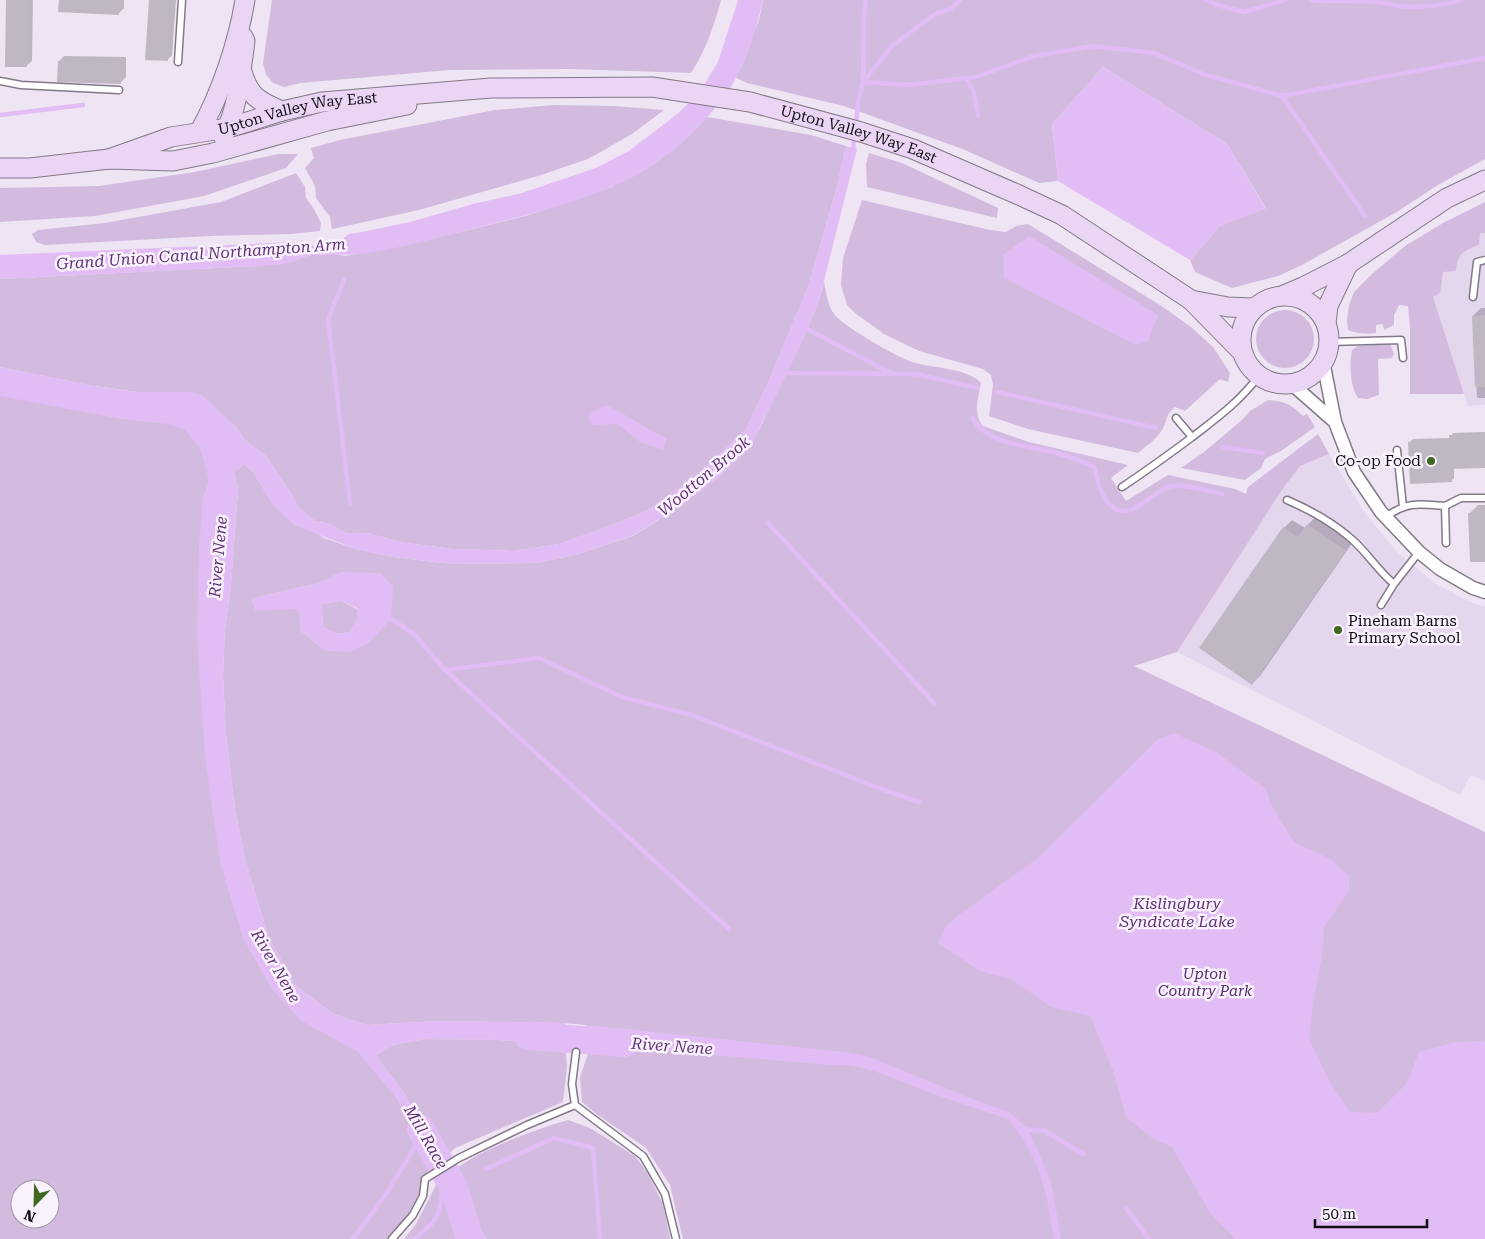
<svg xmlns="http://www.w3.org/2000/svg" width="1485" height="1239" viewBox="0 0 1485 1239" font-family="'Roboto Serif',serif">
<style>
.built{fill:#e4d6ec}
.green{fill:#d3bbdf;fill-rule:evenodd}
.water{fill:#e2bcf5;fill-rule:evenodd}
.shadow{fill:#0003}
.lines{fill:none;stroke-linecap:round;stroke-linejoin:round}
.stream{stroke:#e2bcf5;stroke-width:4.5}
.river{stroke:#e2bcf5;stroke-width:28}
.building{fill:#c0b7c5}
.lane-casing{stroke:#827986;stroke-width:9}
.street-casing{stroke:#827986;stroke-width:15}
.secondary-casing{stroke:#827986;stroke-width:21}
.lane{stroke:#fff;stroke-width:6}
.street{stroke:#fff;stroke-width:12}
.secondary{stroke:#ead5f4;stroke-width:19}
.poi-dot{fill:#406823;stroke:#faf2fe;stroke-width:2}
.labels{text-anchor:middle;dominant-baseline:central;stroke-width:5;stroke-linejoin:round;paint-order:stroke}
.street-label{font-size:15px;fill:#110e13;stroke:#faf2fe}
.poi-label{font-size:15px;fill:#110e13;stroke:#faf2fe;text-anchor:end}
.park-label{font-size:15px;font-style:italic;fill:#5a2c6f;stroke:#faf2fe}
.water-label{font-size:16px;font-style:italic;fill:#613376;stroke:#faf2fe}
</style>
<rect width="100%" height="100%" fill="#eee4f3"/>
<path class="built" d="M1485,216V405L1468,406L1419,258Z
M1329,454L1364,512L1397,552L1433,582L1468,601L1485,607V781L1471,775L1460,795L1177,652L1284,487L1300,466Z"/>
<path class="green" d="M272,0H721C714,26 706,50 691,73L570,69L450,70L300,83L284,87L273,83L266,74L263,63Z
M763,0H1485V159L1438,185L1395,213L1302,265L1278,276L1232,288L1195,272L1190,260L1220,226L1266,208L1227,144L1103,67L1052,124L1058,181L1039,183L965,150L844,106L747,83L736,78L759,20Z
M554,105L614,106L664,110L632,134L588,159L538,176L419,210L332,229L330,217L316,198L315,186L305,168L314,158L311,148L340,140L495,110Z
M707,117L811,135L846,146L836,191L808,287L768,383L745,431L691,480L647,511L607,527L559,544L514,551L452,549L400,542L367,533H346L330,524L315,521L299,508L290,492L266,456L245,440L234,425L158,392H137L88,385L0,367V279L258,266L294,261L310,255L334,254L345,256L402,246L525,216L565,203L612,187L683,140Z
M869,153L902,163L998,208L997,218L867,187L866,164Z
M278,154H298L286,168L204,196L95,216L0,222V188L99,186L195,172Z
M296,173L305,187L306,198L314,209L321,223L320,231L290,234L211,236L45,245L36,242L32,234L38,230L105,223L221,202Z
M862,200L990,230L1006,232L1016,226L1028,224L1160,305L1191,327L1213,347L1230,373L1228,382L1220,379L1185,411L1175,407C1165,415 1168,420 1162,430C1156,440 1146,446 1138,453L1028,429L989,416L993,385L991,375L983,369L919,351L884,334L855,313L847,305L841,285L843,258Z
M1485,202V233H1480L1479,245C1464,250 1457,254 1456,271L1443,272L1440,293L1433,297L1464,394H1410V328L1408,306L1399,305L1394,315V325L1384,330L1383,324L1376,325V333C1366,334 1358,334 1348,330L1347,320L1349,305L1354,292L1371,275L1405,246L1443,223Z
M824,282C826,292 828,306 834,314C844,327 897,357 912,362C931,368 968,368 981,383C978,397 973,415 983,426L1029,442L1128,465L1111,478L1126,501L1168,475L1235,489L1246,494L1248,487L1318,434L1329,454L1300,466L1284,487L1177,652L1134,666L1485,832V1239H683L670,1185L646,1148L598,1115L582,1102L580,1077L589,1051L586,1025L562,1023L440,1021L367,1025L333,1014L295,985L269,938L245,860L235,809L226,735L223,676L225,629L231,585L238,489L234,472L244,464L253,472L274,506L324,538L356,549L394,557L452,564L537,563L578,554L633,536L677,508L721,475L743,454L760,428L805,335L820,297ZM342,572L391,619L326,651L301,631L299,609L251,599L318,583Z
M1256 339a29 29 0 1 1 58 0a29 29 0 1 1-58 0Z
M1390,344L1394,354L1392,358L1378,359L1379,395L1367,399L1358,398C1350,386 1349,364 1352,350L1358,346Z
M0,383L127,407L220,439L211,631L235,871L300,1008L361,1047L401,1094L443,1168L425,1179L423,1196L392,1239H0ZM20,1189H50V1219H20Z
M1268,400C1285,401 1291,404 1303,416L1307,414L1315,427L1281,451L1265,459L1261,468L1245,480L1181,468L1204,452L1242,420L1250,411Z
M341,601L357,609V619L350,632L337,634L323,627L321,604Z
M425,1039L499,1040L565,1044L567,1066L563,1102L455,1148L443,1159L402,1090L383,1066L376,1055L393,1045Z
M568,1120L590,1128L635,1156L647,1172L663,1204L670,1239H486L451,1172C481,1149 531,1131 568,1120Z
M443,1177L450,1198L453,1223L461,1239H404L416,1224L436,1185Z"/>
<path class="water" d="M738,0H763C757,26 749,55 736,78C715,115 674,155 637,175C589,200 535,213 483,226C443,236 403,248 362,254C345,256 329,253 313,255C306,256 301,259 295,261C283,265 270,265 258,266L0,279V255L296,242L309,246L337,243L349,234L362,232L410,222L473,204L522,193L596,168L629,151L676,115L690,102L701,90L718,62Z
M1103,67L1227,144L1266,209L1220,226L1190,260L1058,181L1052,124Z
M846,146L857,149L820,297L805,335L774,400L751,444L743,454L721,475L677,508L632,536L578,554L537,563L452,564L394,557L356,549L294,525L274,506L253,472L244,464L234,472L238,489L231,585L225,629L223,676L226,735L235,809L245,860L269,938L295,985L333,1014L367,1025L440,1021L565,1023V1044L499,1040L425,1039L393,1045L377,1055L383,1066L402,1090L443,1159L436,1163L396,1098L358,1052L300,1020L272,989L243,938L220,862L205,757L197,636L199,547L203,498L209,480L200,448L185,430L168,424L121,419L0,396V367L88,385L136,392H192L203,396L234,425L245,440L266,456L290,492L299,508L315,521L330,524L346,533H367L400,542L452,549L514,551L559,544L607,527L647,511L691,480L745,431L768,383L808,287L836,191Z
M1029,236L1158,315L1148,341L1136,345L1004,278L1003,255Z
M606,405C627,415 646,428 667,439L663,450L640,442L617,424L591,425L588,414Z
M342,572L380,573L393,587L391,619L369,643L350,652L326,651L301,631L298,609L255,610L251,599L318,583ZM341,601L357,608V619L350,632L337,634L323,627L322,604Z
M1174,733L1216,752L1267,790L1270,803L1294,842L1332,860L1349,876V891L1324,927L1322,956L1314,997L1309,1039L1330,1082L1350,1112L1377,1113L1407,1083L1419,1052L1456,1042L1484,1041L1485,1035V1239H1235L1210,1213L1172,1147L1152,1138L1126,1117L1113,1070L1090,1016L1051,1007L1011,979L980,971L938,943L945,927L960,914L1038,858L1157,740Z
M587,1025L844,1052L870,1057L967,1097L1009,1112L1024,1125L1031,1135L1047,1172L1052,1186L1061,1239H1054C1049,1207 1044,1174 1027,1146C1022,1137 1015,1129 1010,1120C979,1109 948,1100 918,1088C889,1077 862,1063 830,1065L621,1047L601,1046L589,1051Z
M451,1172L486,1239H461L453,1223L450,1198L443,1177Z"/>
<path class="shadow" d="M7,0H33L32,61L26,66Z
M60,0H124V8L119,13Z
M151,0H176L172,55L167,60Z
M64,56L126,57V77L120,83L59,61Z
M1481,308H1485V398H1477L1473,316Z
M1485,432V468H1454V478L1451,481L1410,442L1413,439L1450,438L1453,433Z
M1478,505H1485V561L1470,513Z
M1316,516L1353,542L1260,676L1252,684L1284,528L1292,520L1305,528Z"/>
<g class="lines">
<path class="stream" d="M1206,0L1217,5L1244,12L1285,0
M1311,0C1332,2 1354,0 1376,2C1383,2 1391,5 1399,6C1414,8 1445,6 1460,0
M967,79L974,93L978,115
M863,82L909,85L976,77L1034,56L1093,46L1154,53L1203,74L1282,96L1365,216
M863,82L892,46L935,14L950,9L960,0
M1282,96L1485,58
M0,115L83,105
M856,125L858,102L863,82L864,14L866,0
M853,153L854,135
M344,280L328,319L350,503
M803,327L891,373
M783,373L916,374L977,388
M997,392L1156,428
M973,418C985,444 1033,447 1057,453C1070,457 1082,461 1094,467C1098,483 1104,511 1125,511C1134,511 1142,503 1149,499C1156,494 1164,487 1172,486C1188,484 1207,491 1222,494
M1223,447L1263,453
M768,523L934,703
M391,619L414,634L445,670L729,929
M445,670L539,658L622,697L692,715L884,790L919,802
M1023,1129L1045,1131L1083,1154
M486,1169L554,1138L593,1148L600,1239
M1126,1208L1149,1239
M353,1239L386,1194L423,1134
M414,1239C434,1223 440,1220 442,1192L450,1185"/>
<path class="river" d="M528,1036L625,1043
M421,1129L454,1188L470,1239"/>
</g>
<path class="building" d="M6,0H28L27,67H5Z
M59,0H120L119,15L58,12Z
M149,0H171L168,61L145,60Z
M58,61L122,62L121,84L57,82Z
M1485,315V387H1475L1472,316Z
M1485,434V468L1451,469L1452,482L1410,484L1408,442L1449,440V435Z
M1485,512V562H1470L1468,513Z
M1307,524L1346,551L1252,685L1199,648L1283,527L1298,537Z"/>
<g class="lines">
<g class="lane-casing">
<path id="lane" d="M178,62L182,0
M0,81L21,85L119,90
M1473,297L1477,262L1485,260
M1329,342L1401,340L1403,358
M1176,418L1192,437
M1397,450L1403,507
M1122,487C1146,471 1168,455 1191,438C1218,417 1237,404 1259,376
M1287,500C1308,509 1330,521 1348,536C1365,549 1377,570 1394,584L1419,552
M1445,506L1461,498H1485
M1386,517C1407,501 1420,504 1445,506L1446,543
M1381,605L1394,584
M575,1105L643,1156L665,1194L676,1239
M392,1239L413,1215L423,1196L425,1179L459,1158L527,1125L575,1105L572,1084L576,1052"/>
</g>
<g class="street-casing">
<path id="street" d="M1323,361L1335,422L1354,472L1381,512L1419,552L1440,569L1473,588L1485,592
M1293,385L1335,422"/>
</g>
<g class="secondary-casing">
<g id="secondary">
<path d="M241,69C249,96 257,101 282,111"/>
<path d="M200,131C221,93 238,43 245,0"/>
<path d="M223,136C238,111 241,70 245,41L243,37"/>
<path id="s1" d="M109,159L171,137L228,128L282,111L322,102L491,88L652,87L750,102L861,132L913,149L1019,195L1062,215L1191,300L1241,351"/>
<path d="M0,168H30L109,159L173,161L213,153L327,121L407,105"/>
<path d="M1284,295L1303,287L1348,264L1447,198L1485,180"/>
<circle cx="1285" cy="340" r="44"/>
<path d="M1191,300L1228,307L1253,308"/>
<path d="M1326,323L1328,306L1348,264"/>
</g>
</g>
<use href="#lane" class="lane"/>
<use href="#street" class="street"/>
<use href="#secondary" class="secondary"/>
</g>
<g class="poi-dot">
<circle cx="1431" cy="461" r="5"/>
<circle cx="1338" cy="630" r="5"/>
</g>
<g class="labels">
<g class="street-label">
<text stroke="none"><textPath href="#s1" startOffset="195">Upton Valley Way East</textPath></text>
<text stroke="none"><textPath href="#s1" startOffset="764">Upton Valley Way East</textPath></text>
</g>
<g class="poi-label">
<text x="1421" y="461">Co-op Food</text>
<text x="1348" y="621" text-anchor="start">Pineham Barns<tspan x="1348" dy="17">Primary School</tspan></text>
</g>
<g class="park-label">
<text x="1205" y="974">Upton<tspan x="1205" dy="17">Country Park</tspan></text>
</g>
<g class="water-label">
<text transform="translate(201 254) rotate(-4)">Grand Union Canal Northampton Arm</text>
<text transform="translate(704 476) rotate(-40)">Wootton Brook</text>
<text transform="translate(218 557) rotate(-85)">River Nene</text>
<text x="1177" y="903">Kislingbury<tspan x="1177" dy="18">Syndicate Lake</tspan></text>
<text transform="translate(276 966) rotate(60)">River Nene</text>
<text transform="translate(672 1046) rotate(4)">River Nene</text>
<text transform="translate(426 1137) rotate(60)">Mill Race</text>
</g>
</g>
<g transform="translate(35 1204) rotate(203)"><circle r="24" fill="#faf2fe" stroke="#9d97a0"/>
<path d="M0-4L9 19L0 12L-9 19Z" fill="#406823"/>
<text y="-8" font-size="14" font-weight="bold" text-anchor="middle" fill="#110e13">N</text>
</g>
<path d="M1315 1219v8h112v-8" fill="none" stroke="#110e13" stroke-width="2.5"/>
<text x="1322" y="1219" font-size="15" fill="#110e13" stroke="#faf2fe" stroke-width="4" paint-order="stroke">50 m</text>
</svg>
